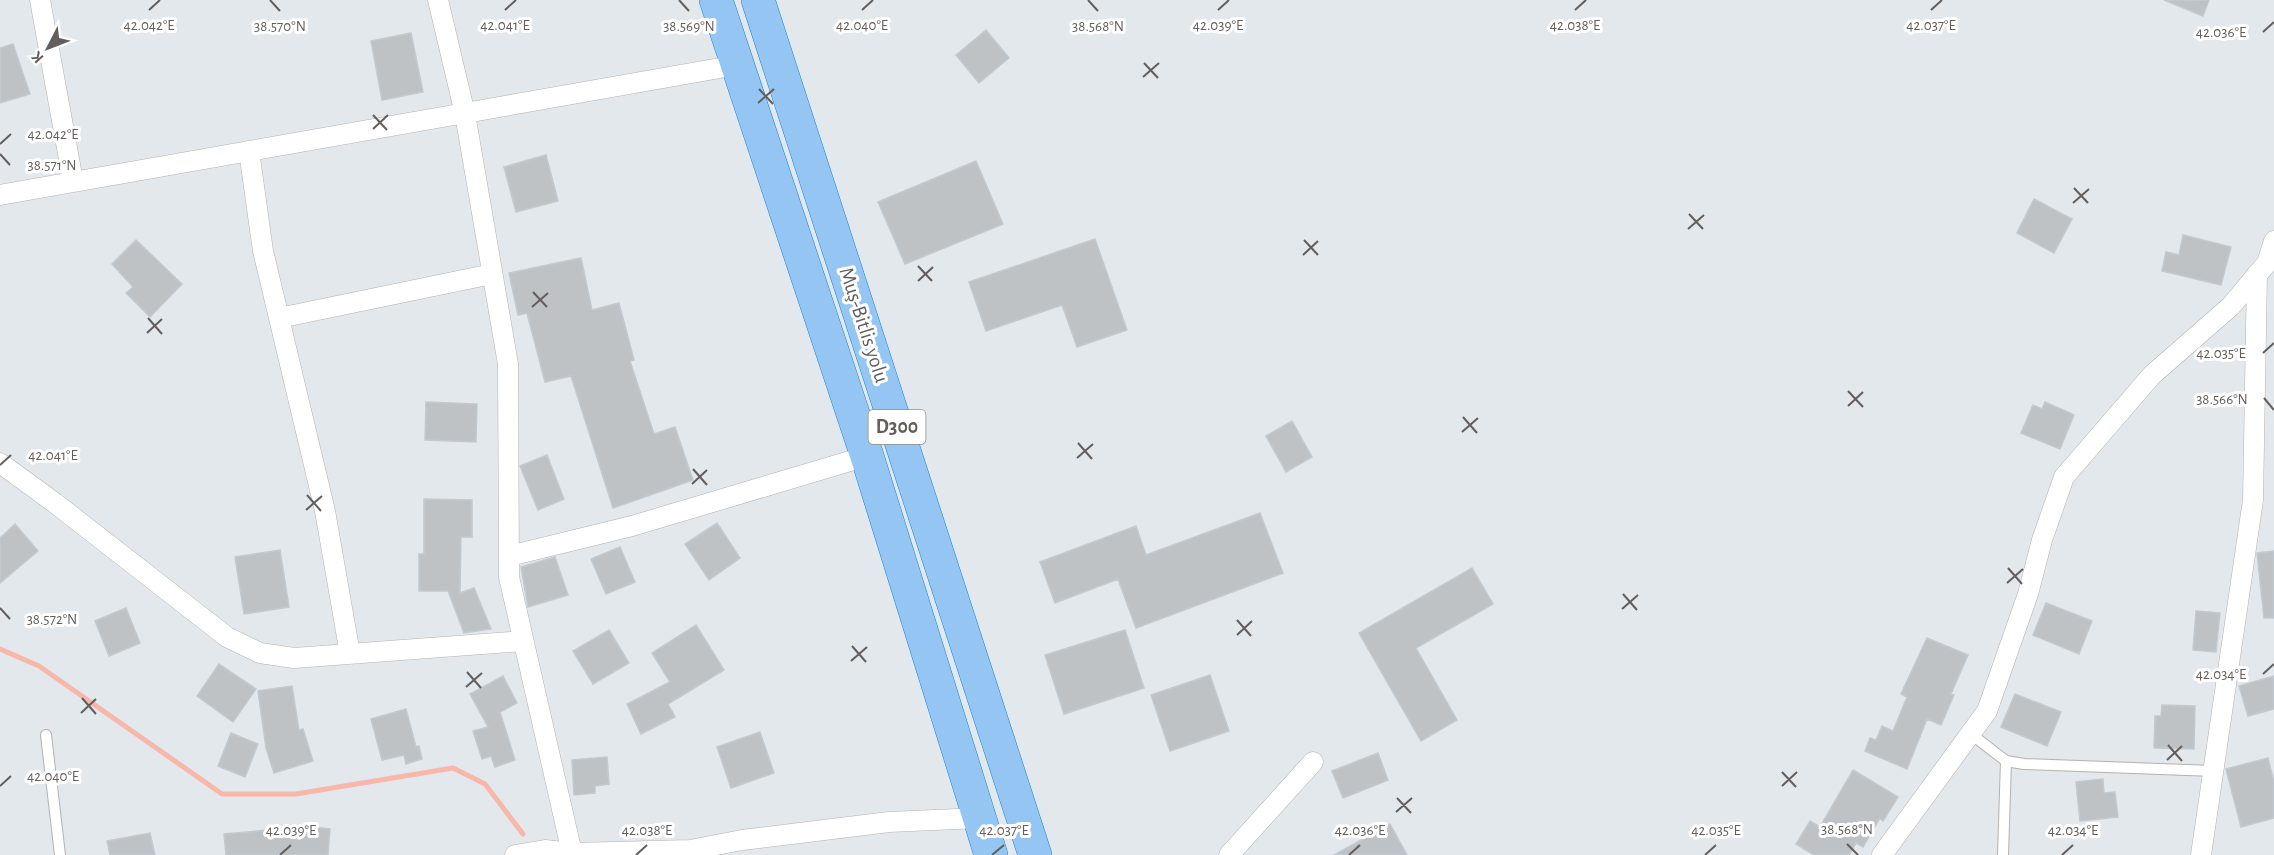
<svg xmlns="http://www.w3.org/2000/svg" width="2274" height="855" viewBox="0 0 2274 855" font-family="'Alegreya Sans',sans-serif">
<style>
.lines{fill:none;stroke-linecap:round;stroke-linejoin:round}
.stream{stroke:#f7b7a9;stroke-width:5}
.building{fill:#bec2c5;stroke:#c2cad1;stroke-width:1.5}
.lane-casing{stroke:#b5b1af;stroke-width:12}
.street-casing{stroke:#b5b1af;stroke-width:21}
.highway-casing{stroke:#1586db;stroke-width:34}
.lane{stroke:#fff;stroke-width:10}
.street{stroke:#fff;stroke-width:20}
.highway{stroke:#94c5f3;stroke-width:33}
.ticks{fill:none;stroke:#635e5b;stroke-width:2}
.labels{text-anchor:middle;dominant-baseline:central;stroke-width:6;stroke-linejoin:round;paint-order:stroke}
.shield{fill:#fff;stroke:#928e8c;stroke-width:1.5}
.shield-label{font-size:20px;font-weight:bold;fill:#635e5b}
.street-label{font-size:21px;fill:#635e5b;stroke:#fff}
.ticks-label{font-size:15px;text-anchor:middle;fill:#635e5b;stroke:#fff;stroke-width:6;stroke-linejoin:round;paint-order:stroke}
</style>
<rect width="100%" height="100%" fill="#e3e8ed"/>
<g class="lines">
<path class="stream" d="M0,649L39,666L222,794H296L453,768L485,784L523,834"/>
</g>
<path class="building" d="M2164,0H2209L2203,16Z
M986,30L1009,58L979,83L956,55Z
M411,33L423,92L382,100L371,41Z
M13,44L30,94L0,103V48Z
M546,155L558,201L516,212L504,167Z
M976,161L1003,224L905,264L878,202Z
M2034,199L2072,219L2054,253L2017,233Z
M2183,235L2231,247L2221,285L2162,271L2166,252L2179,255Z
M1095,239L1127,330L1077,347L1062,305L986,331L969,282Z
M136,240L182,284L150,317L126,293L133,287L112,264Z
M581,258L592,310L619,303L634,360L630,361L654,434L675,427L693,480L613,508L571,376L545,382L527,313L518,315L509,273Z
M426,402L477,404L476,442L425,440Z
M2045,402L2074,415L2060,449L2021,433L2033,405L2042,409Z
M1292,421L1312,457L1286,472L1266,436Z
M547,455L564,499L538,510L520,466Z
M424,499L472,500V537H461L460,593L474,588L491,629L464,633L448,591H419V554H424Z
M1260,513L1283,573L1136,628L1118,579L1055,603L1040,562L1136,526L1146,555Z
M717,523L740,558L709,580L685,544Z
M15,524L38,551L0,583V538Z
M620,547L635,582L606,594L591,559Z
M280,550L289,607L244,614L235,557Z
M2274,551V618H2264L2257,553Z
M555,557L568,595L528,607L521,567Z
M1472,568L1493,604L1416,648L1457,720L1421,741L1359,633Z
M2046,603L2092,621L2079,654L2033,635Z
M126,608L140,643L109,656L95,621Z
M2196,611L2220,613L2216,652L2193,650Z
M696,625L724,670L668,704L675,717L641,734L627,704L670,682L652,653Z
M609,630L629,663L593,684L573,651Z
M1125,630L1144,688L1064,714L1045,655Z
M1927,638L1968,655L1951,694L1954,695L1941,725L1927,719L1907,769L1865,751L1870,738L1876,740L1882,726L1893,731L1907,697L1901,694Z
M219,664L256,689L233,722L197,696Z
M1210,675L1229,731L1170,751L1151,695Z
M503,676L517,703L500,712L515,760L495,767L491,756L482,759L473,731L488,727L470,694Z
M2274,676V709L2248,716L2239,686Z
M292,686L299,730L303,729L313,761L274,773L266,748L258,691Z
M2015,694L2061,712L2047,746L2001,727Z
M2162,705L2195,706L2194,749L2154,748L2155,716H2161Z
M406,709L416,747L419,746L422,759L406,764L404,755L382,760L371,719Z
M760,732L774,773L731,788L717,747Z
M231,733L258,744L245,777L218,766Z
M1378,753L1388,780L1343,798L1332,771Z
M607,757L609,784L595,786V793L574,795L572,760Z
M2268,758L2274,782V818L2241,827L2226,769Z
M1853,770L1898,797L1883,821L1880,818L1863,847L1856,843L1849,855H1814L1796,844L1810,821L1820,827Z
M2103,779L2104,793L2115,792L2118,817L2080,821L2076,782Z
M1390,824L1407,855H1334Z
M291,825L330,829L328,855H226L224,834L291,828Z
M150,833L155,855H110L107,841Z"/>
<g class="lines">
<g class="lane-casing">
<path id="lane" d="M1971,734L2006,761L2024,764L2214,771
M46,735L60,855
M2003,855L2006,761"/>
</g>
<g class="street-casing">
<path id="street" d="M40,0L73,181
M438,0L465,114L508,364L509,577L572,853
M249,151L263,251L325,511L350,654
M0,195L737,65
M279,318L492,274
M0,463L55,503L227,637L260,653L294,658L523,641
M509,556L632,526L867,456
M515,855L545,850L572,853L690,850L742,840L889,822L979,818
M1229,855L1313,762
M1882,855L1987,711L2028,594L2042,540L2064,477L2152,375L2231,306L2267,263L2274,241
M2201,855L2253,500L2257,274"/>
</g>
<g class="highway-casing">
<path id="highway" d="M716,0L867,456L991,855
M758,0L1035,855"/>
</g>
<use href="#lane" class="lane"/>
<use href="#street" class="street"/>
<use href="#highway" class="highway"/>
</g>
<path class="ticks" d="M270,0L280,11M679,0L689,11M1088,0L1098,11M149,10L160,0M505,10L516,0M862,10L873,0M1218,10L1229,0M1575,10L1586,0M1931,10L1942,0M2263,32L2274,22M1144,63L1158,78M1143,77L1159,63M759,89L773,104M758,103L774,89M373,115L387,130M373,129L388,115M0,144L11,134M0,154L10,165M2074,188L2088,203M2073,203L2089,189M1689,214L1703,229M1688,229L1704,215M1304,240L1318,255M1303,255L1318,241M918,266L932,281M918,281L933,267M533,292L547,307M532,307L548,293M148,318L162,334M147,333L162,319M2263,353L2274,343M1848,391L1863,407M2264,398L2274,410M1848,406L1863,392M1463,417L1477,433M1462,432L1478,418M1078,443L1092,459M1077,458L1093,444M0,465L11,455M693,469L707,485M692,484L707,470M307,495L321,511M306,510L322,496M2008,568L2022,584M2007,583L2023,569M1623,594L1637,610M0,608L10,619M1622,609L1638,595M1237,620L1251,636M1237,635L1252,621M852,646L866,662M851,661L867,647M467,672L481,688M2263,674L2274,664M466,687L482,673M82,698L96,714M81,713L96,699M2168,745L2182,761M2167,760L2182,746M1782,772L1796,787M0,786L11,776M1782,786L1797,772M1397,798L1411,813M1396,812L1412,798M1847,844L1858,855M280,855L291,845M636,855L647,845M992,855L1004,845M1349,855L1360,845M1705,855L1716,845M2062,855L2073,845"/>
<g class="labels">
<rect class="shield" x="868.5" y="410" width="57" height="34" rx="4.5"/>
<g class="shield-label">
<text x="897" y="427">D300</text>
</g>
<g class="street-label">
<text transform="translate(864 325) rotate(72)">Muş-Bitlis yolu</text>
</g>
</g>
<g class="ticks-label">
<text x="149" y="30">42.042°E</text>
<text x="505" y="30">42.041°E</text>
<text x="862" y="30">42.040°E</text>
<text x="1218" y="30">42.039°E</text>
<text x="1575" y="30">42.038°E</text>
<text x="1931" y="30">42.037°E</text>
<text x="280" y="31">38.570°N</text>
<text x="689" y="31">38.569°N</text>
<text x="1098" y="31">38.568°N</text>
<text x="2221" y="37">42.036°E</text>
<text x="53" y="139">42.042°E</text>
<text x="52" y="170">38.571°N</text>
<text x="2221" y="358">42.035°E</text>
<text x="2222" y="404">38.566°N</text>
<text x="53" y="460">42.041°E</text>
<text x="52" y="624">38.572°N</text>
<text x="2221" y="679">42.034°E</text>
<text x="53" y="781">42.040°E</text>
<text x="1847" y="834">38.568°N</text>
<text x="291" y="835">42.039°E</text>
<text x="647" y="835">42.038°E</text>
<text x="1004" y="835">42.037°E</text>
<text x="1360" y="835">42.036°E</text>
<text x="1716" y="835">42.035°E</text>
<text x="2073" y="835">42.034°E</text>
</g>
<g transform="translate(48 48) rotate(228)" stroke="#ffffff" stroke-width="4.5" paint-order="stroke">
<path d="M0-4.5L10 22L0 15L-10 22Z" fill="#635e5b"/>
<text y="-9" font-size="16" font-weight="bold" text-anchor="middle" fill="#635e5b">K</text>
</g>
</svg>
